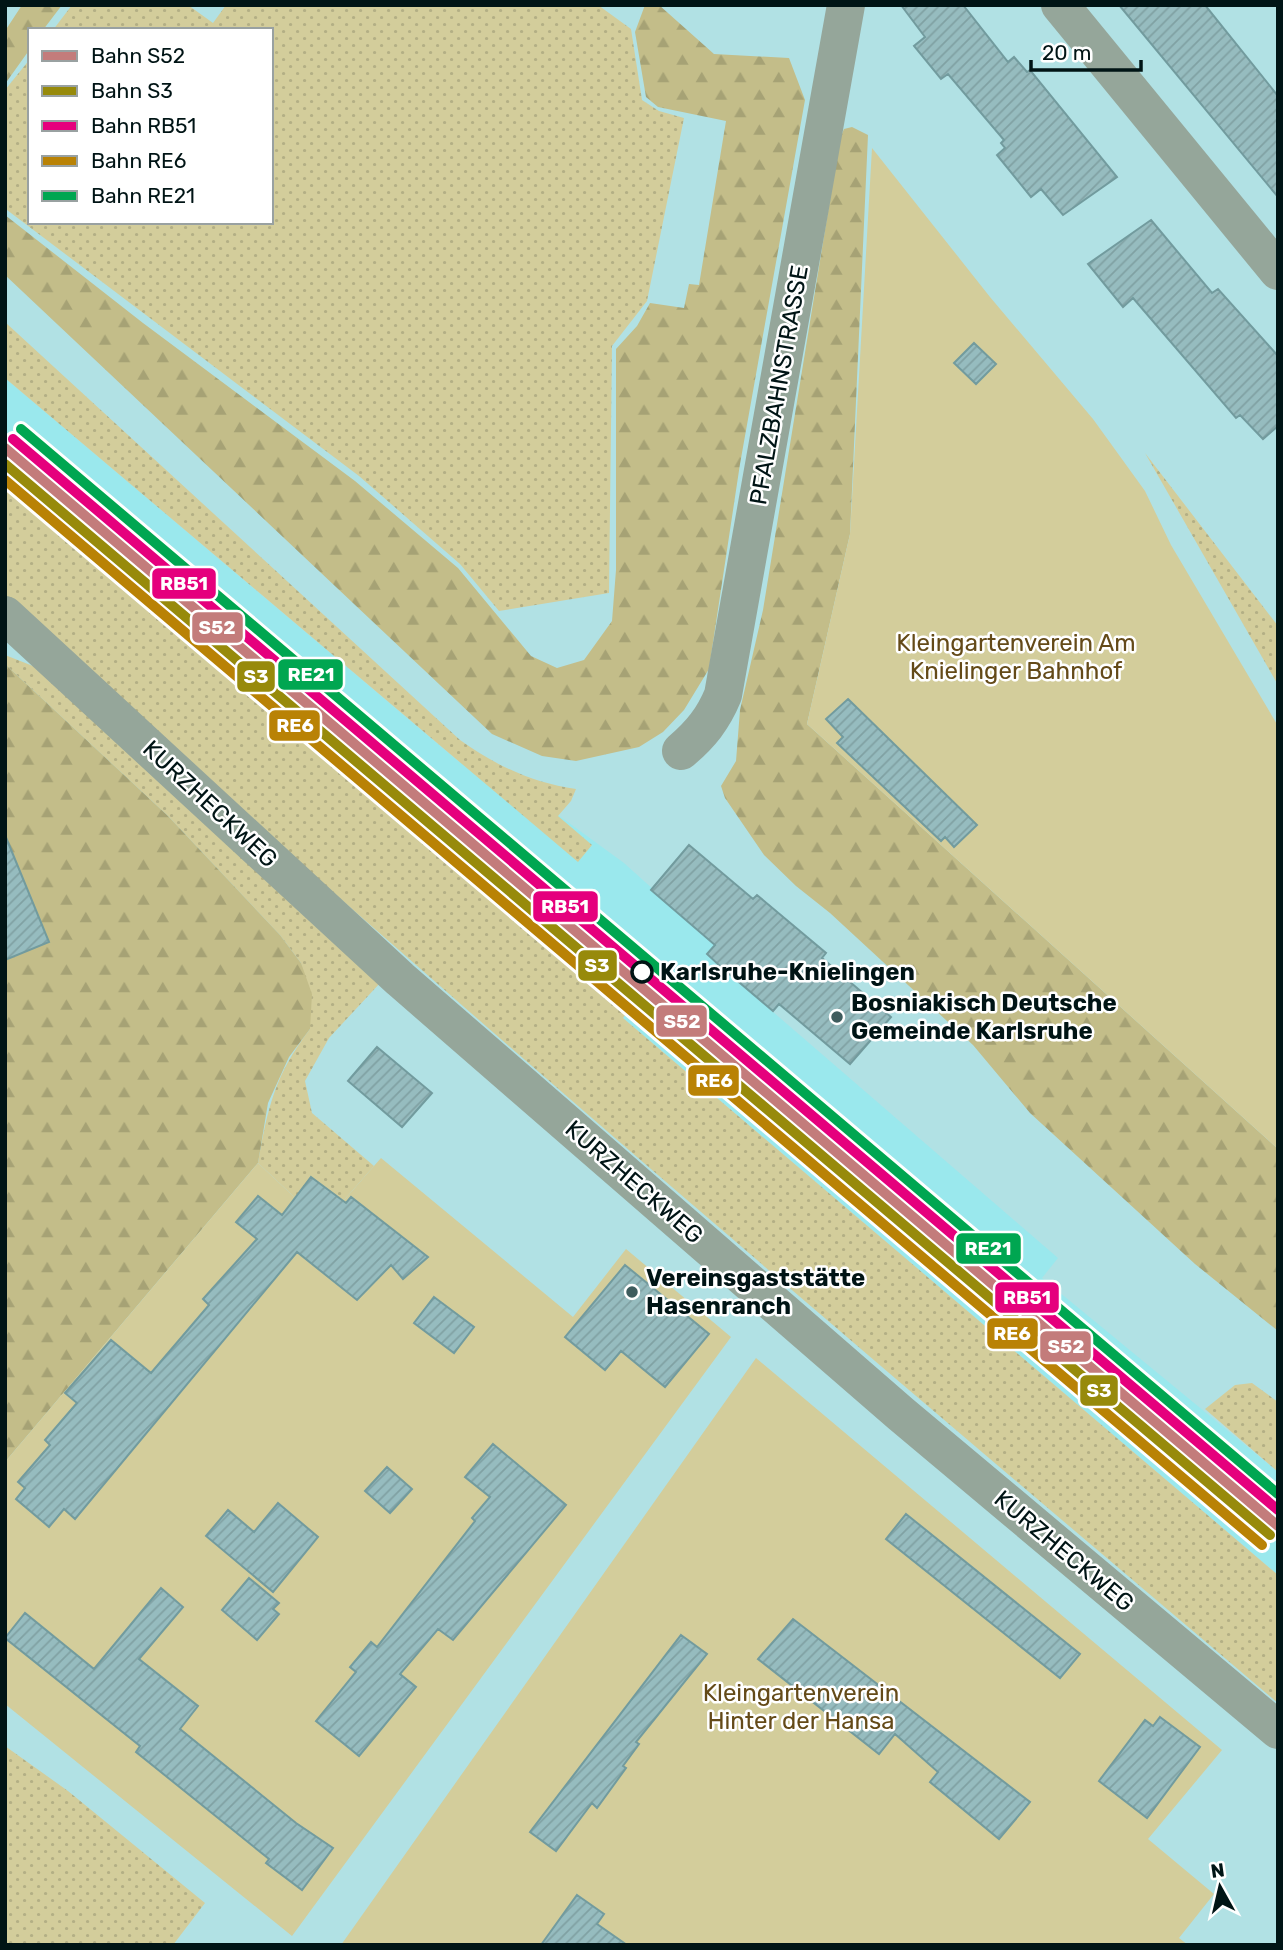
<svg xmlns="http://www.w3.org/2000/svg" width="1283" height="1950" viewBox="0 0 1283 1950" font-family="Rubik,sans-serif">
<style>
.built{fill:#9ae8ed}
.grass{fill:url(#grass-dots)}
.forest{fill:url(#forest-firs)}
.garden{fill:#d3cd9b}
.building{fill:url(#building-hatch);stroke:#729b9e;stroke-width:2}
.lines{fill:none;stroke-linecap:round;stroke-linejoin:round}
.minor{stroke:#95a69a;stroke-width:38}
.rail-1-casing{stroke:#fff;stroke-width:16}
.rail-2-casing{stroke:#fff;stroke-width:16}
.rail-3-casing{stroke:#fff;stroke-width:16}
.rail-4-casing{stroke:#fff;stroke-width:16}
.rail-5-casing{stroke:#fff;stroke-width:16}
.rail-1{stroke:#c37c7b;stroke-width:10}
.rail-2{stroke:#978a0b;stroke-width:10}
.rail-3{stroke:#e5007d;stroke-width:10}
.rail-4{stroke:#b98205;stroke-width:10}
.rail-5{stroke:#00a651;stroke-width:10}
.stop-dot{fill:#fff;stroke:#001415;stroke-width:3.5}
.poi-dot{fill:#3e5c5d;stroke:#fff;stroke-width:2.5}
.labels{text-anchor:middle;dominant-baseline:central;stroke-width:5;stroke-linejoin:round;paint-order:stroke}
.street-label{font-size:24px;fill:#001415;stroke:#fff}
.park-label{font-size:24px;fill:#644a18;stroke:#fff}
.stop-label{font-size:24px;font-weight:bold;fill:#001415;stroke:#fff;text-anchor:start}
.poi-label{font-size:24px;font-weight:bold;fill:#001415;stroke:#fff;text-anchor:start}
.line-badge{stroke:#fff;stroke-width:2.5}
.badge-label{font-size:19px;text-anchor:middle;font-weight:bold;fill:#fff}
</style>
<defs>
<pattern id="grass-dots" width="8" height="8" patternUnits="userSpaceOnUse" patternTransform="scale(1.75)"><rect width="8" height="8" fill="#d3cd9b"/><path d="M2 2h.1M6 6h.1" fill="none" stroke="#b3af85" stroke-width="1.8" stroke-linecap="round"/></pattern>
<pattern id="forest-firs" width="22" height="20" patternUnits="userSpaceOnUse" patternTransform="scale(1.75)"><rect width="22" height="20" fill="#c3bd89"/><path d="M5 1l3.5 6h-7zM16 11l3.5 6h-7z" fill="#a6a275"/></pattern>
<pattern id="building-hatch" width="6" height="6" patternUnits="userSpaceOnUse" patternTransform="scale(1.75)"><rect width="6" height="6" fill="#96bcbf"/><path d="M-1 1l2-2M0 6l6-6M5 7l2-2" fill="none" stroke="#80a1a3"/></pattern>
</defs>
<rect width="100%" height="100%" fill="#b1e1e4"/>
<path class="built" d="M5,378L458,761L532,796L624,863L715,945L721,967L1058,1258L1042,1278L1278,1472V1575L623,1018L626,1013L553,951L557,946L5,477Z"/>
<path class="grass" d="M72,5H188L213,23L226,5H598L631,29L642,100L659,111L684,118L647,301L612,346L609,593L499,611L460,564L359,476L7,210L5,90L30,59V222H271V30H53Z
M5,322L460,740C495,765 532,783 576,789L571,801L558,816L592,845L578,862L5,378Z
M1145,453L1278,626V685Z
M5,477L557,946L553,951L626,1014L623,1018L1278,1575V1703C849,1340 421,977 5,599Z
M5,655L33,666L381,982L329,1038L305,1081L312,1113L374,1166L323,1224L258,1163C268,1106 275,1075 310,1029L301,963L280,935L168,816L5,664Z
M1252,1383L1278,1402V1472L1205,1409L1235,1385Z
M5,1746L68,1791L205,1903L173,1945H5Z"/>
<path class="forest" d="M22,5H62L43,30H30V49L5,84V31Z
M645,5H659L714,54L789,58L805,100L740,464L709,669L684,710L663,732L639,747L576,761L542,756L492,734L5,275V215L143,323L355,481L458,568L531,656L557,668L584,660L612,621L616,570V349L637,326L650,303L684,308L689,284L699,285L726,121L658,107L646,97L635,32Z
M852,127L868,135L850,534L807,724L1278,1149V1331L1195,1264L1030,1113L973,1045L830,913L796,886L764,855L725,798L721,786L736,761L740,710L763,610L840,138L844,129Z
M5,664L168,816L280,935L301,963L312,994L310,1029L289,1057L268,1103L258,1163L5,1462Z"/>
<path class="garden" d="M872,148L990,297L1093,419L1145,491L1171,545L1278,726V1149L807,724L850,534Z
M381,1158L573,1317L626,1249L731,1337L292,1936L5,1704V1462L258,1163L323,1224Z
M756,1358L1222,1750L1148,1839L1214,1894L1179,1938L1188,1945H341Z"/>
<path class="building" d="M901,5H963L1008,62L1014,57L1027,72L1030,70L1117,177L1063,215L1041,189L1031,197L997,155L1005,148L1001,143L1004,140L948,74L941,79L914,46L925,37Z
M1119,5H1205L1278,96V197Z
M1151,220L1212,293L1218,289L1278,356V426L1263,439L1240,415L1236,418L1133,298L1123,307L1088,264Z
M974,343L996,364L976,384L954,363Z
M848,699L977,825L954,847L945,837L941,841L837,743L843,737L826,719Z
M5,835L49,942L5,960Z
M689,845L753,899L757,895L826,953L822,958L891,1017L850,1064L779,1004L773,1011L721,967L707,954L715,945L651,890Z
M377,1047L432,1093L402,1127L348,1081Z
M311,1177L346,1203L351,1197L428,1257L403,1279L391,1265L357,1300L297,1252L75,1519L64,1509L49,1527L16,1499L25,1488L18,1482L50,1445L45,1440L77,1403L65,1393L111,1340L151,1373L209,1305L203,1299L257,1239L236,1222L258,1196L282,1215Z
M625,1265L709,1334L665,1387L621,1351L605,1370L565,1337Z
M434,1297L474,1327L454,1353L414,1323Z
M493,1444L566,1505L453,1640L438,1629L400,1674L416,1687L359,1756L316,1721L356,1672L350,1667L371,1642L377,1647L475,1521L472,1518L490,1497L465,1477Z
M387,1467L412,1489L390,1513L365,1491Z
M278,1503L318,1537L273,1592L206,1536L228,1510L254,1532Z
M906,1514L1080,1654L1060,1678L886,1539Z
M249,1578L279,1603L273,1609L279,1614L257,1640L222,1610Z
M161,1588L183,1607L139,1659L198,1706L180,1729L296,1823L333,1848L302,1890L266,1863L269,1859L136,1752L140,1746L5,1638L25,1613L94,1669Z
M793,1619L1030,1802L999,1839L930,1782L938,1772L895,1734L879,1754L758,1659Z
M681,1635L707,1654L636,1742L639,1744L623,1766L626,1768L597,1808L592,1803L556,1851L530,1832Z
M1160,1717L1200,1747L1147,1818L1099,1781L1145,1720L1153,1726Z
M577,1895L604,1914L597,1924L627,1945H541Z"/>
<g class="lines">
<path class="minor" d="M1060,5L1278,271
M5,615L400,979L901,1414L1278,1730
M681,751C701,734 713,719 723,695L846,5"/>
<g class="rail-1-casing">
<path id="rail-1" d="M5,448L1278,1526"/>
</g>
<g class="rail-2-casing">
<path id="rail-2" d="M5,464L1270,1535"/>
</g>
<g class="rail-3-casing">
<path id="rail-3" d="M13,439L1278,1510"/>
</g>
<g class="rail-4-casing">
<path id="rail-4" d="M5,480L1262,1545"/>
</g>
<g class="rail-5-casing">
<path id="rail-5" d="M21,429L1278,1494"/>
</g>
<use href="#rail-1" class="rail-1"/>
<use href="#rail-2" class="rail-2"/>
<use href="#rail-3" class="rail-3"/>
<use href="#rail-4" class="rail-4"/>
<use href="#rail-5" class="rail-5"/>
</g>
<circle class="stop-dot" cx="642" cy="972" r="10"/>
<g class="poi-dot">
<circle cx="837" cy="1017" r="7"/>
<circle cx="632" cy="1292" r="7"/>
</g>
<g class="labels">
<g class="street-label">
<text transform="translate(779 385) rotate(-80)">PFALZBAHNSTRASSE</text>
<text transform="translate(210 804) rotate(43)">KURZHECKWEG</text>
<text transform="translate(634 1182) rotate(41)">KURZHECKWEG</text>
<text transform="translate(1064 1551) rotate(40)">KURZHECKWEG</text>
</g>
<g class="park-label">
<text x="1016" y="643">Kleingartenverein Am<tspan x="1016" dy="28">Knielinger Bahnhof</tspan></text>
<text x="801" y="1693">Kleingartenverein<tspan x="801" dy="28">Hinter der Hansa</tspan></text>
</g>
<g class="stop-label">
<text x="660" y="972">Karlsruhe-Knielingen</text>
</g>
<g class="poi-label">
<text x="851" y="1003">Bosniakisch Deutsche<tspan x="851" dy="28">Gemeinde Karlsruhe</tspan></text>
<text x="646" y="1278">Vereinsgaststätte<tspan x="646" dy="28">Hasenranch</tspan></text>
</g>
</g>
<g class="line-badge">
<rect x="151" y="567" width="66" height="33" rx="7" fill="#e5007d"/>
<rect x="191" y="611" width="53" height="33" rx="7" fill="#c37c7b"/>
<rect x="277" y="658" width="67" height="33" rx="7" fill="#00a651"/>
<rect x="236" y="660" width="40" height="33" rx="7" fill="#978a0b"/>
<rect x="268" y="709" width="53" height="33" rx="7" fill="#b98205"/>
<rect x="532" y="890" width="67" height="33" rx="7" fill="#e5007d"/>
<rect x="577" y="949" width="41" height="33" rx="7" fill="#978a0b"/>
<rect x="655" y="1004" width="53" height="34" rx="7" fill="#c37c7b"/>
<rect x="687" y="1064" width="53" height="33" rx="7" fill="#b98205"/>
<rect x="955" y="1232" width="67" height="33" rx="7" fill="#00a651"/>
<rect x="994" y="1281" width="66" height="33" rx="7" fill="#e5007d"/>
<rect x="986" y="1317" width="53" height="33" rx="7" fill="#b98205"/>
<rect x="1039" y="1330" width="53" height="33" rx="7" fill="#c37c7b"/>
<rect x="1079" y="1374" width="40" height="33" rx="7" fill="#978a0b"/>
</g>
<g class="badge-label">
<text x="184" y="590">RB51</text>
<text x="217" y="634">S52</text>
<text x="311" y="681">RE21</text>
<text x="256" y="683">S3</text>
<text x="295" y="732">RE6</text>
<text x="565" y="913">RB51</text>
<text x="597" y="972">S3</text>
<text x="682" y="1028">S52</text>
<text x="714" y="1087">RE6</text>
<text x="988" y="1255">RE21</text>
<text x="1027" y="1304">RB51</text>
<text x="1012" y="1340">RE6</text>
<text x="1066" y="1353">S52</text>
<text x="1099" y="1397">S3</text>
</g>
<rect width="1283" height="1950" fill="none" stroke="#001415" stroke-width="14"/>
<rect x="28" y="28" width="245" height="196" fill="#ffffff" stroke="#99a1a1" stroke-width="2"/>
<rect x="42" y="51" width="35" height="10" fill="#c37c7b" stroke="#99a1a1" stroke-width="2"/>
<text x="91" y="63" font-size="21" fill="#001415">Bahn S52</text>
<rect x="42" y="86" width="35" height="10" fill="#978a0b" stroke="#99a1a1" stroke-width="2"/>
<text x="91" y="98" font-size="21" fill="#001415">Bahn S3</text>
<rect x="42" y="121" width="35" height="10" fill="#e5007d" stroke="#99a1a1" stroke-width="2"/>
<text x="91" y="133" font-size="21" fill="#001415">Bahn RB51</text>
<rect x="42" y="156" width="35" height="10" fill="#b98205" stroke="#99a1a1" stroke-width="2"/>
<text x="91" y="168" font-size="21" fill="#001415">Bahn RE6</text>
<rect x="42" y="191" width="35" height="10" fill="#00a651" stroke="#99a1a1" stroke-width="2"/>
<text x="91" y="203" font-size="21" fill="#001415">Bahn RE21</text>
<g transform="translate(1220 1887) rotate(352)" stroke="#ffffff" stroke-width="5" paint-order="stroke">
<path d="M0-5L12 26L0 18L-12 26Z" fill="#001415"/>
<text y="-10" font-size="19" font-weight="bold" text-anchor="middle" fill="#001415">N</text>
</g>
<path d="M1031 60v10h110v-10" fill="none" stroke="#001415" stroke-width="3.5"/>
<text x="1042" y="60" font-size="21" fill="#001415" stroke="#ffffff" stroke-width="5" paint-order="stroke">20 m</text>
</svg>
